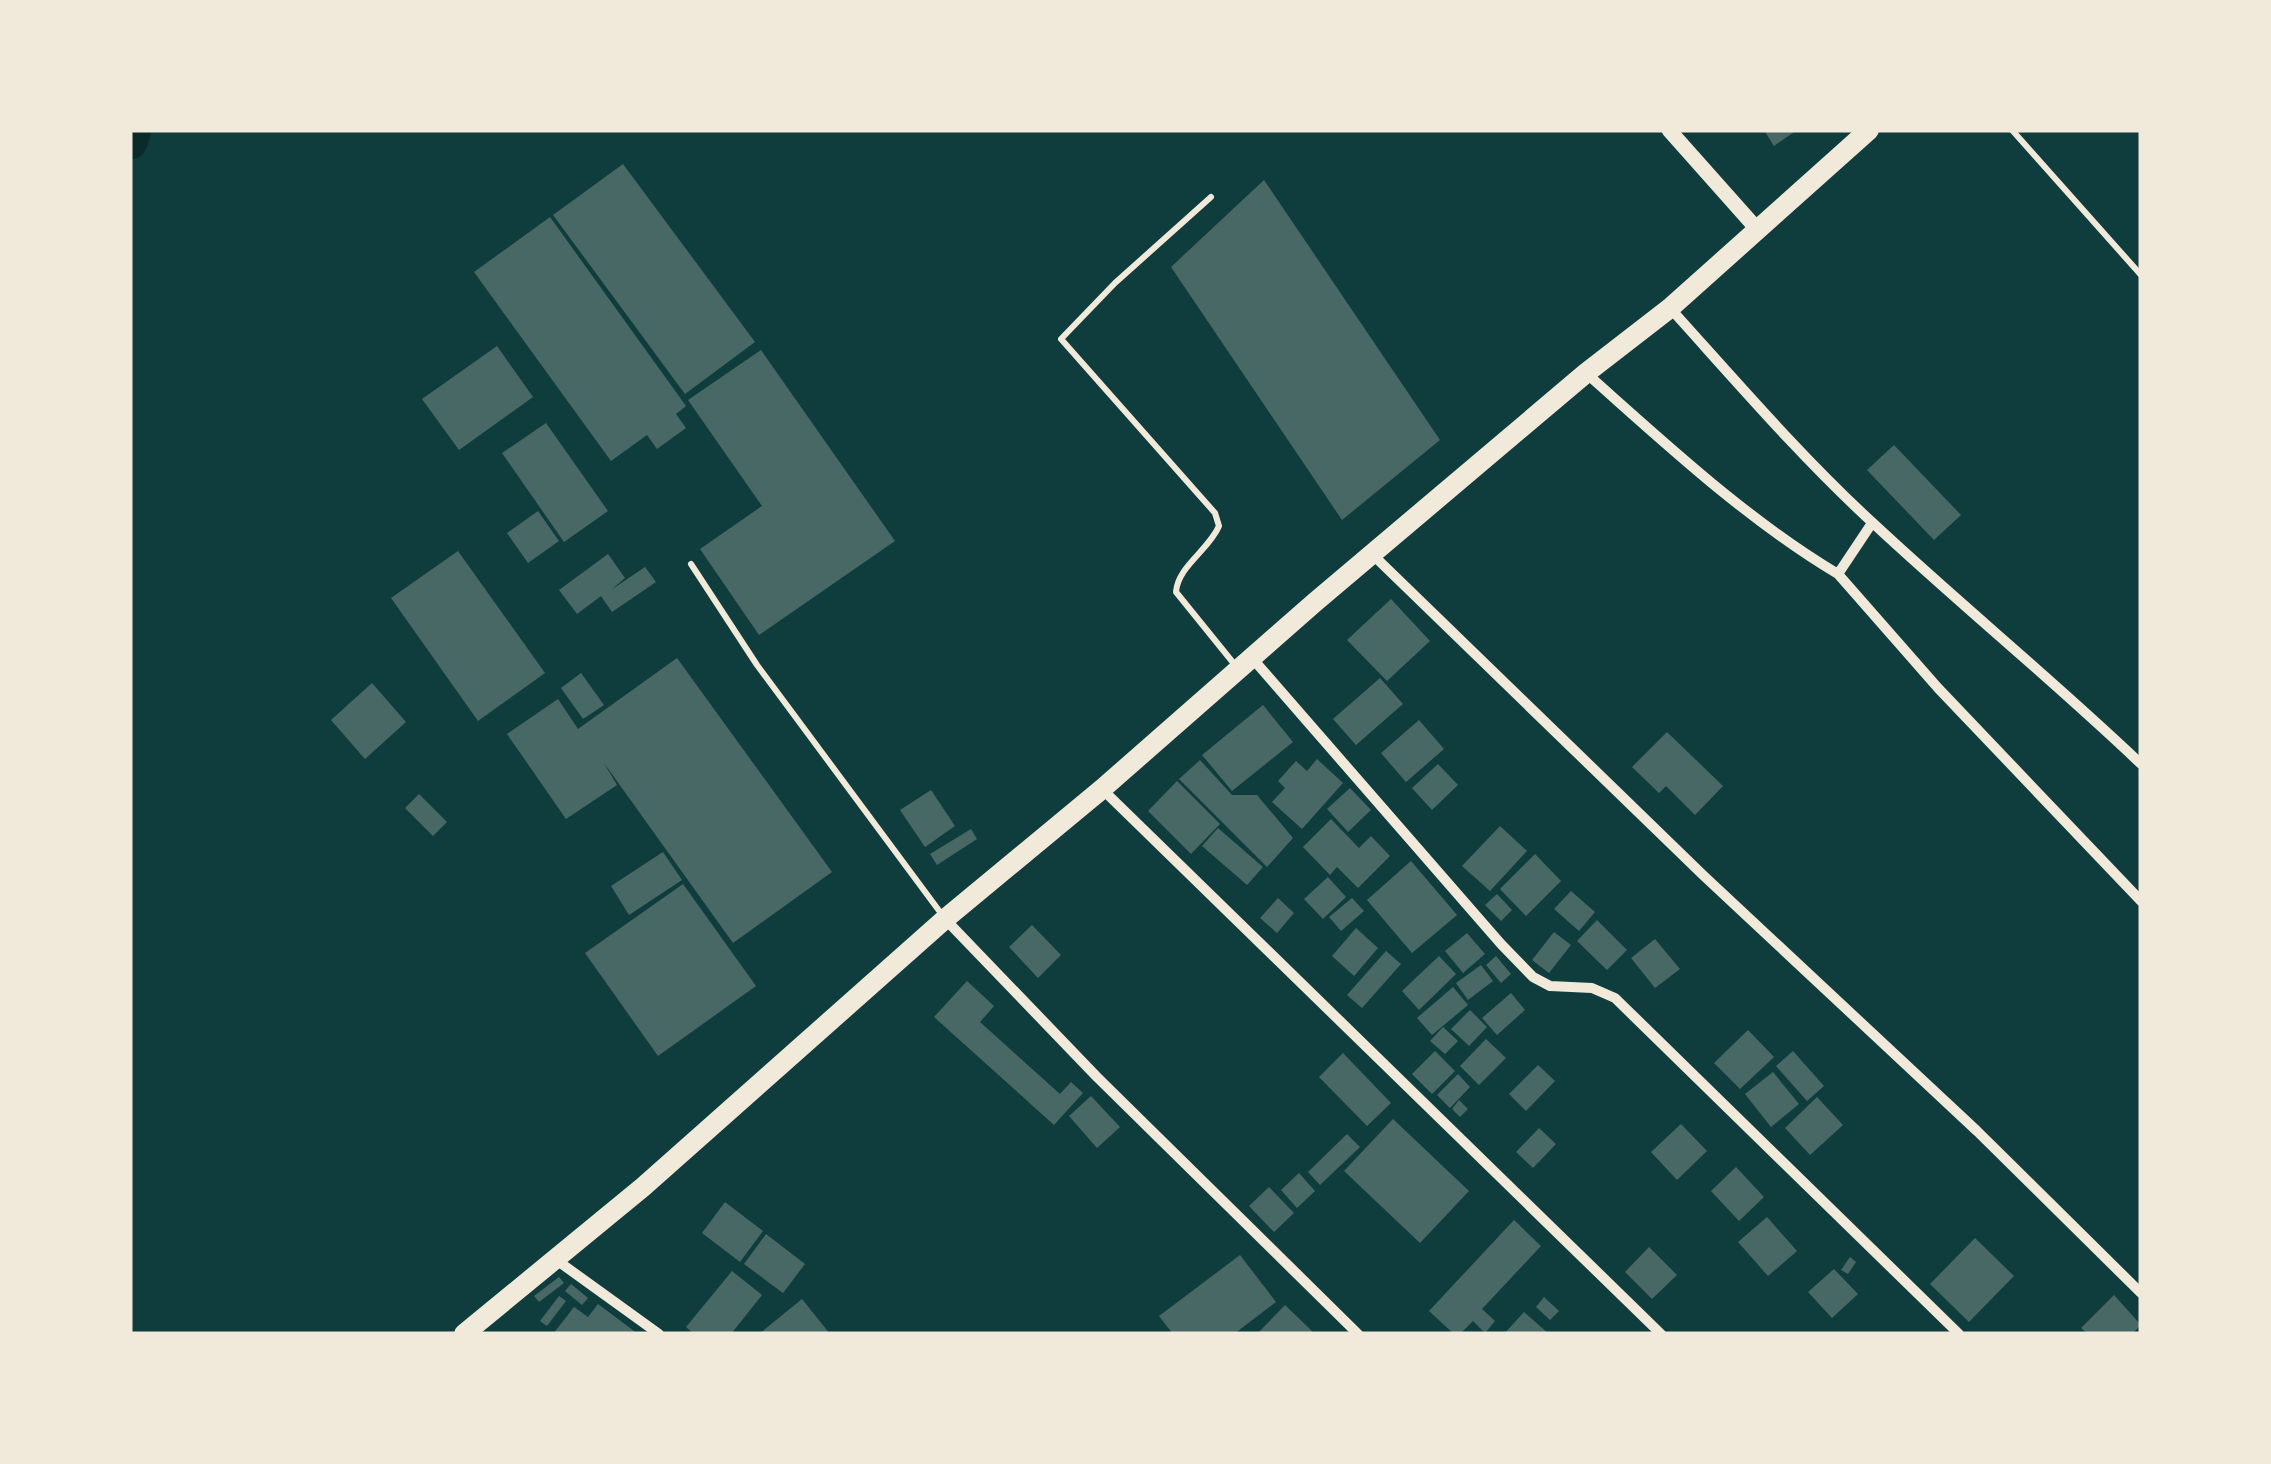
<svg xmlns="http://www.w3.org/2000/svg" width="2271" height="1464" viewBox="0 0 2271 1464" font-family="'Asap Condensed',sans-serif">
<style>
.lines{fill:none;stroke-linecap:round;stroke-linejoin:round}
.river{stroke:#0a2a2b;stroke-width:35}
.building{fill:#486865}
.service{stroke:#f1e9da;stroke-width:6}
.minor{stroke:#f1e9da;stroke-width:10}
.tertiary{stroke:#f1e9da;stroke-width:15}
.trunk{stroke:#f1e9da;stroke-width:20}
</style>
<rect width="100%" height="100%" fill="#0f3d3e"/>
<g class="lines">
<path class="river" d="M130,142L134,130"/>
</g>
<path class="building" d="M1764,130H1797L1774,146Z
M623,164L755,342L685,394L553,215Z
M1264,180L1440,440L1342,520L1171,267Z
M550,217L686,406L676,414L686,428L657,449L647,435L611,461L474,272Z
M497,346L533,397L459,450L422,399Z
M761,350L895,541L759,635L700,549L762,506L688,400Z
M546,423L608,511L564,542L502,453Z
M1894,445L1961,515L1934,540L1867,470Z
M538,511L559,541L528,563L507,533Z
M458,551L545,673L478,721L391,598Z
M608,554L625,578L611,590L645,567L656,582L612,612L601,596L577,614L559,590Z
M1391,599L1430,641L1387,681L1347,640Z
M677,658L832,872L733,943L604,763L617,785L566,819L507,734L558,699L578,729Z
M581,673L604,705L583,719L561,688Z
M1380,678L1403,704L1356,745L1333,719Z
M372,683L406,722L365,759L331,720Z
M1263,705L1293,742L1232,791L1202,755Z
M1419,720L1444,749L1406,782L1381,753Z
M1667,732L1723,786L1695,815L1666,786L1659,793L1632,767Z
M1317,759L1343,783L1302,829L1272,802L1285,788L1278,781L1296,761L1307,771Z
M1200,760L1232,795H1257L1293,838L1267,867L1179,779Z
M1438,764L1458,785L1432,810L1412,788Z
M1177,781L1220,824L1191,854L1148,811Z
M1350,788L1371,810L1348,832L1327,809Z
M931,790L955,826L925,847L900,810Z
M419,794L447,822L433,836L405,808Z
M1331,819L1359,848L1371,836L1390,856L1358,888L1337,867L1330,875L1303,847Z
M1500,826L1527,851L1490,891L1462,866Z
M1218,828L1263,867L1247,885L1202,846Z
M971,829L977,839L937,865L930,854Z
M663,852L682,880L629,915L611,886Z
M1535,854L1561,881L1526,916L1500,889Z
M1411,861L1457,915L1412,953L1367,900Z
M1328,877L1346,897L1323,919L1304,899Z
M683,884L756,986L658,1056L585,953Z
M1571,891L1595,912L1579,931L1554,909Z
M1497,894L1512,910L1501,921L1485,905Z
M1278,898L1294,913L1277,933L1260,918Z
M1352,898L1364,911L1341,931L1329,917Z
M1597,920L1627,950L1607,970L1577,941Z
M1032,925L1061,955L1038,978L1009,947Z
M1356,928L1378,948L1354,976L1332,956Z
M1554,932L1571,945L1549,973L1532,960Z
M1467,933L1485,954L1463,973L1445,951Z
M1655,939L1680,969L1655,988L1631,958Z
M1386,951L1401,964L1362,1008L1347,995Z
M1439,956L1456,974L1419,1010L1402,991Z
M1496,956L1511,974L1501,983L1486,965Z
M1481,965L1493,981L1468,1000L1456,983Z
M967,981L994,1006L980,1022L1060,1094L1071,1082L1083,1093L1054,1125L934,1017Z
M1453,987L1468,1005L1432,1035L1417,1018Z
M1511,993L1525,1010L1497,1035L1482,1018Z
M1470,1010L1487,1027L1469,1046L1451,1029Z
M1443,1027L1458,1041L1445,1054L1430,1041Z
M1748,1030L1774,1057L1740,1089L1714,1063Z
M1486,1039L1506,1058L1479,1085L1460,1066Z
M1435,1051L1455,1071L1432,1094L1412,1074Z
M1793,1051L1824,1086L1807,1101L1776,1066Z
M1343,1053L1391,1103L1367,1126L1319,1077Z
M1538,1065L1555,1081L1526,1111L1509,1094Z
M1773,1072L1799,1104L1771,1127L1745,1094Z
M1458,1074L1470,1087L1450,1108L1437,1095Z
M1091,1096L1120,1127L1097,1148L1069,1116Z
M1817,1097L1843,1125L1810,1155L1785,1128Z
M1459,1100L1468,1109L1460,1117L1452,1109Z
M1393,1119L1469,1191L1420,1243L1344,1171Z
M1681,1124L1707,1151L1677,1180L1651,1152Z
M1539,1128L1556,1144L1533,1168L1516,1152Z
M1347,1134L1360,1147L1320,1185L1308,1172Z
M1736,1167L1764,1197L1739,1221L1711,1191Z
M1299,1173L1315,1191L1297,1208L1281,1190Z
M1269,1187L1294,1213L1274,1232L1249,1206Z
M725,1202L763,1231L740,1262L702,1233Z
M1767,1217L1797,1251L1768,1276L1738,1242Z
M1514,1220L1541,1246L1482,1309L1495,1321L1485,1333L1473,1321L1460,1334H1454L1429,1311Z
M766,1234L805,1264L783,1293L744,1264Z
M1975,1238L2014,1276L1969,1322L1930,1284Z
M1649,1247L1677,1275L1652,1299L1625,1272Z
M1240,1255L1276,1302L1234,1334H1173L1159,1316Z
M1850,1257L1856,1262L1848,1274L1841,1270Z
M1834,1269L1858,1294L1832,1318L1808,1292Z
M732,1271L762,1295L731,1334H694L686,1327Z
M559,1277L564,1283L539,1302L534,1296Z
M571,1284L588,1298L582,1305L565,1291Z
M2114,1295L2141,1325L2132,1334H2088L2081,1328Z
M559,1296L566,1301L547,1326L540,1321Z
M1544,1297L1559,1311L1550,1320L1536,1307Z
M802,1299L830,1334H759Z
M598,1304L638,1334H553L574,1307L588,1317Z
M1285,1305L1315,1334H1257Z
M1524,1312L1549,1334H1504Z"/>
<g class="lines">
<path class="service" d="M2012,130L2141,275
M1211,197L1115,283L1061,339L1215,513L1219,526C1209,550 1178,566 1176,592L1235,665
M691,564L757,665L943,916"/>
<path class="minor" d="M1670,308C1736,381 1801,457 1874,524C1962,606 2054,681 2141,764
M1586,373C1666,444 1746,519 1838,574
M1872,523L1838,574L1938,688L2141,901
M1372,554L1704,876L1977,1131L2141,1293
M1252,658L1501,944L1533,977L1550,986L1592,988L1615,998L1959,1334
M1102,789L1661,1334
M946,920L1097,1077L1358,1334
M555,1259L659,1334"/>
<path class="tertiary" d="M1669,130L1757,229"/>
<path class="trunk" d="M464,1334L643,1187L945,919L1102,789L1314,603L1586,373L1670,308L1869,130"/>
</g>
<rect width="2271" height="1464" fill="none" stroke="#f1e9da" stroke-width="265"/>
</svg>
